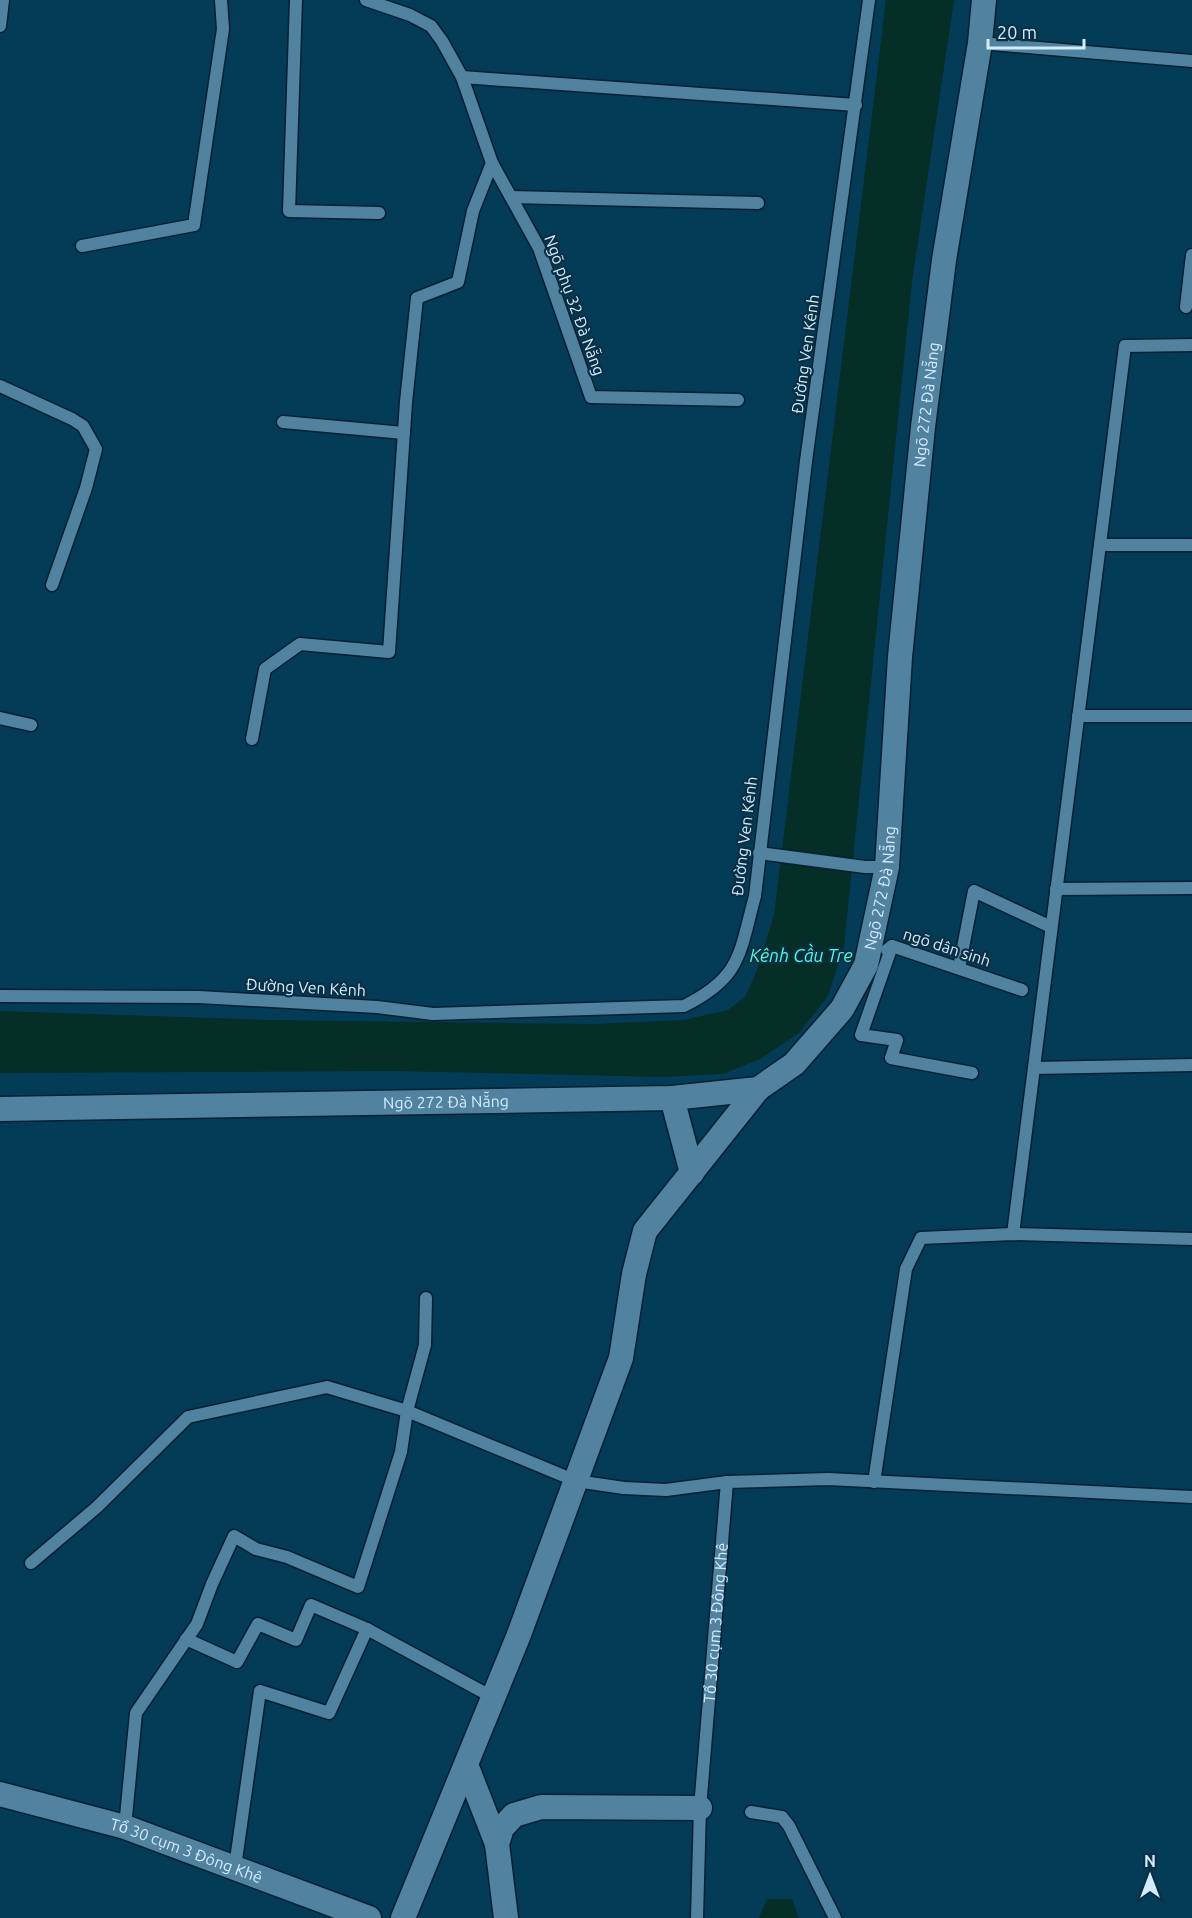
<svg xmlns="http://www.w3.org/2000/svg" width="1192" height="1918" viewBox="0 0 1192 1918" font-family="Ubuntu,sans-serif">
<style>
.water{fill:#052e26}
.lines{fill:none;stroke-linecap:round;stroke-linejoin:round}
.service-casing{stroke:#072130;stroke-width:15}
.minor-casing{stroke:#072130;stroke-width:27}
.service{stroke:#5182a0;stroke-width:12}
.minor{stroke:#5182a0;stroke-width:24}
.labels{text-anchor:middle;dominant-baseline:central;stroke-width:4.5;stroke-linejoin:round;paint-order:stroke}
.street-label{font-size:16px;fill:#d3ecfd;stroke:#0a3045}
.water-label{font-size:18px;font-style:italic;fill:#4ff9d9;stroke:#0a3045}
</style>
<rect width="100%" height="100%" fill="#043b57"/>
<path class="water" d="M886,0H954L912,282L844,946L828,996L799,1033L760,1059L723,1074L663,1077L393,1071L0,1073V1011L272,1020L595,1024L683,1020L728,1010L745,997L756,973L774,915Z
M767,1899H792L799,1918H759Z"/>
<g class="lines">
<g class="service-casing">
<g id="service">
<path d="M296,0L289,211L379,213"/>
<path d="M366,0L410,15L431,26L442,41L462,77L492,163L539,248L591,397L738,400"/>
<path d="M0,26L3,0"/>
<path d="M980,43L1192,61"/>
<path d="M462,77L856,105"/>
<path d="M511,197L758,203"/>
<path d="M82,246L194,225L223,29L221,0"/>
<path d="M1186,307L1192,255"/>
<path d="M0,386L72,419L83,426L96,449L86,488L52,585"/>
<path d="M283,422L404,433"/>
<path d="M1100,545H1192"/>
<path d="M1078,716H1192"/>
<path d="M0,718L31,725"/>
<path d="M252,739L265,669L300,644L389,652L406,402L417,298L458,282L473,211L492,163"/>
<path d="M759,853L865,867H887"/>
<path d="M1056,889L1192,888"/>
<path d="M892,946L861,1035L897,1040L891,1058L972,1073"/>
<path d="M887,950L892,946L1022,990"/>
<path d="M959,968L974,891L1051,927"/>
<path d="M0,996L199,997L377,1007L433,1014L684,1006C742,977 739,954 755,896L806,461L869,0"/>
<path d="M1034,1068L1192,1065"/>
<path d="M1013,1234L1125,346L1192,345"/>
<path d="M874,1482L906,1269L921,1238L1013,1234L1192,1239"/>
<path d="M31,1563L97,1507L188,1417L327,1387L407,1411L576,1481L624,1488L666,1490L727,1482L828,1479L1192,1497"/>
<path d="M186,1639L237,1662L258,1624L296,1640L311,1605L367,1629"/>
<path d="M751,1812L782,1817L789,1826L835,1918"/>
<path d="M125,1827L136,1713L197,1624L212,1584L234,1536L256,1549L287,1557L358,1587L401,1452L407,1411L425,1345L426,1298"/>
<path d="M235,1867L260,1691L329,1713L367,1629L494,1698"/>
<path id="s1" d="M697,1918L700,1808L727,1482"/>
</g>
</g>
<g class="minor-casing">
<g id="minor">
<path d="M672,1098L692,1173"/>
<path id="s2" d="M0,1109L672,1098L758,1089L794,1064L842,1009L866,965L887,867L900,657L923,427L944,260L980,43L984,0"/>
<path d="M467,1767L497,1844"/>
<path id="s3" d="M0,1794L125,1827L369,1918"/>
<path d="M403,1918L518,1637L621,1358L634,1274L645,1231L758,1089"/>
<path d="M506,1918L497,1844L502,1828L514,1815L541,1807L700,1808"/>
</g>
</g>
<use href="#service" class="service"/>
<use href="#minor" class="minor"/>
</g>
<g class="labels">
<g class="street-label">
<text transform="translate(575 305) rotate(70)">Ngõ phụ 32 Đà Nẵng</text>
<text transform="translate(805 354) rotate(-82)">Đường Ven Kênh</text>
<text stroke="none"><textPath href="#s2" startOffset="1490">Ngõ 272 Đà Nẵng</textPath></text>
<text transform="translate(744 836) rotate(-83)">Đường Ven Kênh</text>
<text stroke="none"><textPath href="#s2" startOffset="1004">Ngõ 272 Đà Nẵng</textPath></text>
<text transform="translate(947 947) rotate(18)">ngõ dân sinh</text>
<text transform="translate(306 987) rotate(3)">Đường Ven Kênh</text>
<text stroke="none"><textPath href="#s2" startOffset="446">Ngõ 272 Đà Nẵng</textPath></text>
<text stroke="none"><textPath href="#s1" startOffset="296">Tổ 30 cụm 3 Đông Khê</textPath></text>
<text stroke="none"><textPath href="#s3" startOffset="195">Tổ 30 cụm 3 Đông Khê</textPath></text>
</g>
<g class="water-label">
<text x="801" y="955">Kênh Cầu Tre</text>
</g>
</g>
<g transform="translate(1150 1876)" stroke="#0a3045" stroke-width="4.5" paint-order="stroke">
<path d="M0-4.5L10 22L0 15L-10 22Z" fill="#d3ecfd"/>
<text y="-9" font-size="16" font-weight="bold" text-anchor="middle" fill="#d3ecfd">N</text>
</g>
<path d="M988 39v9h96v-9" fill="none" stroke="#d3ecfd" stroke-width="3"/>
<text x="997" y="39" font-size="18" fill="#d3ecfd" stroke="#0a3045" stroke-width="4.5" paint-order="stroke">20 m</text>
</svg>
